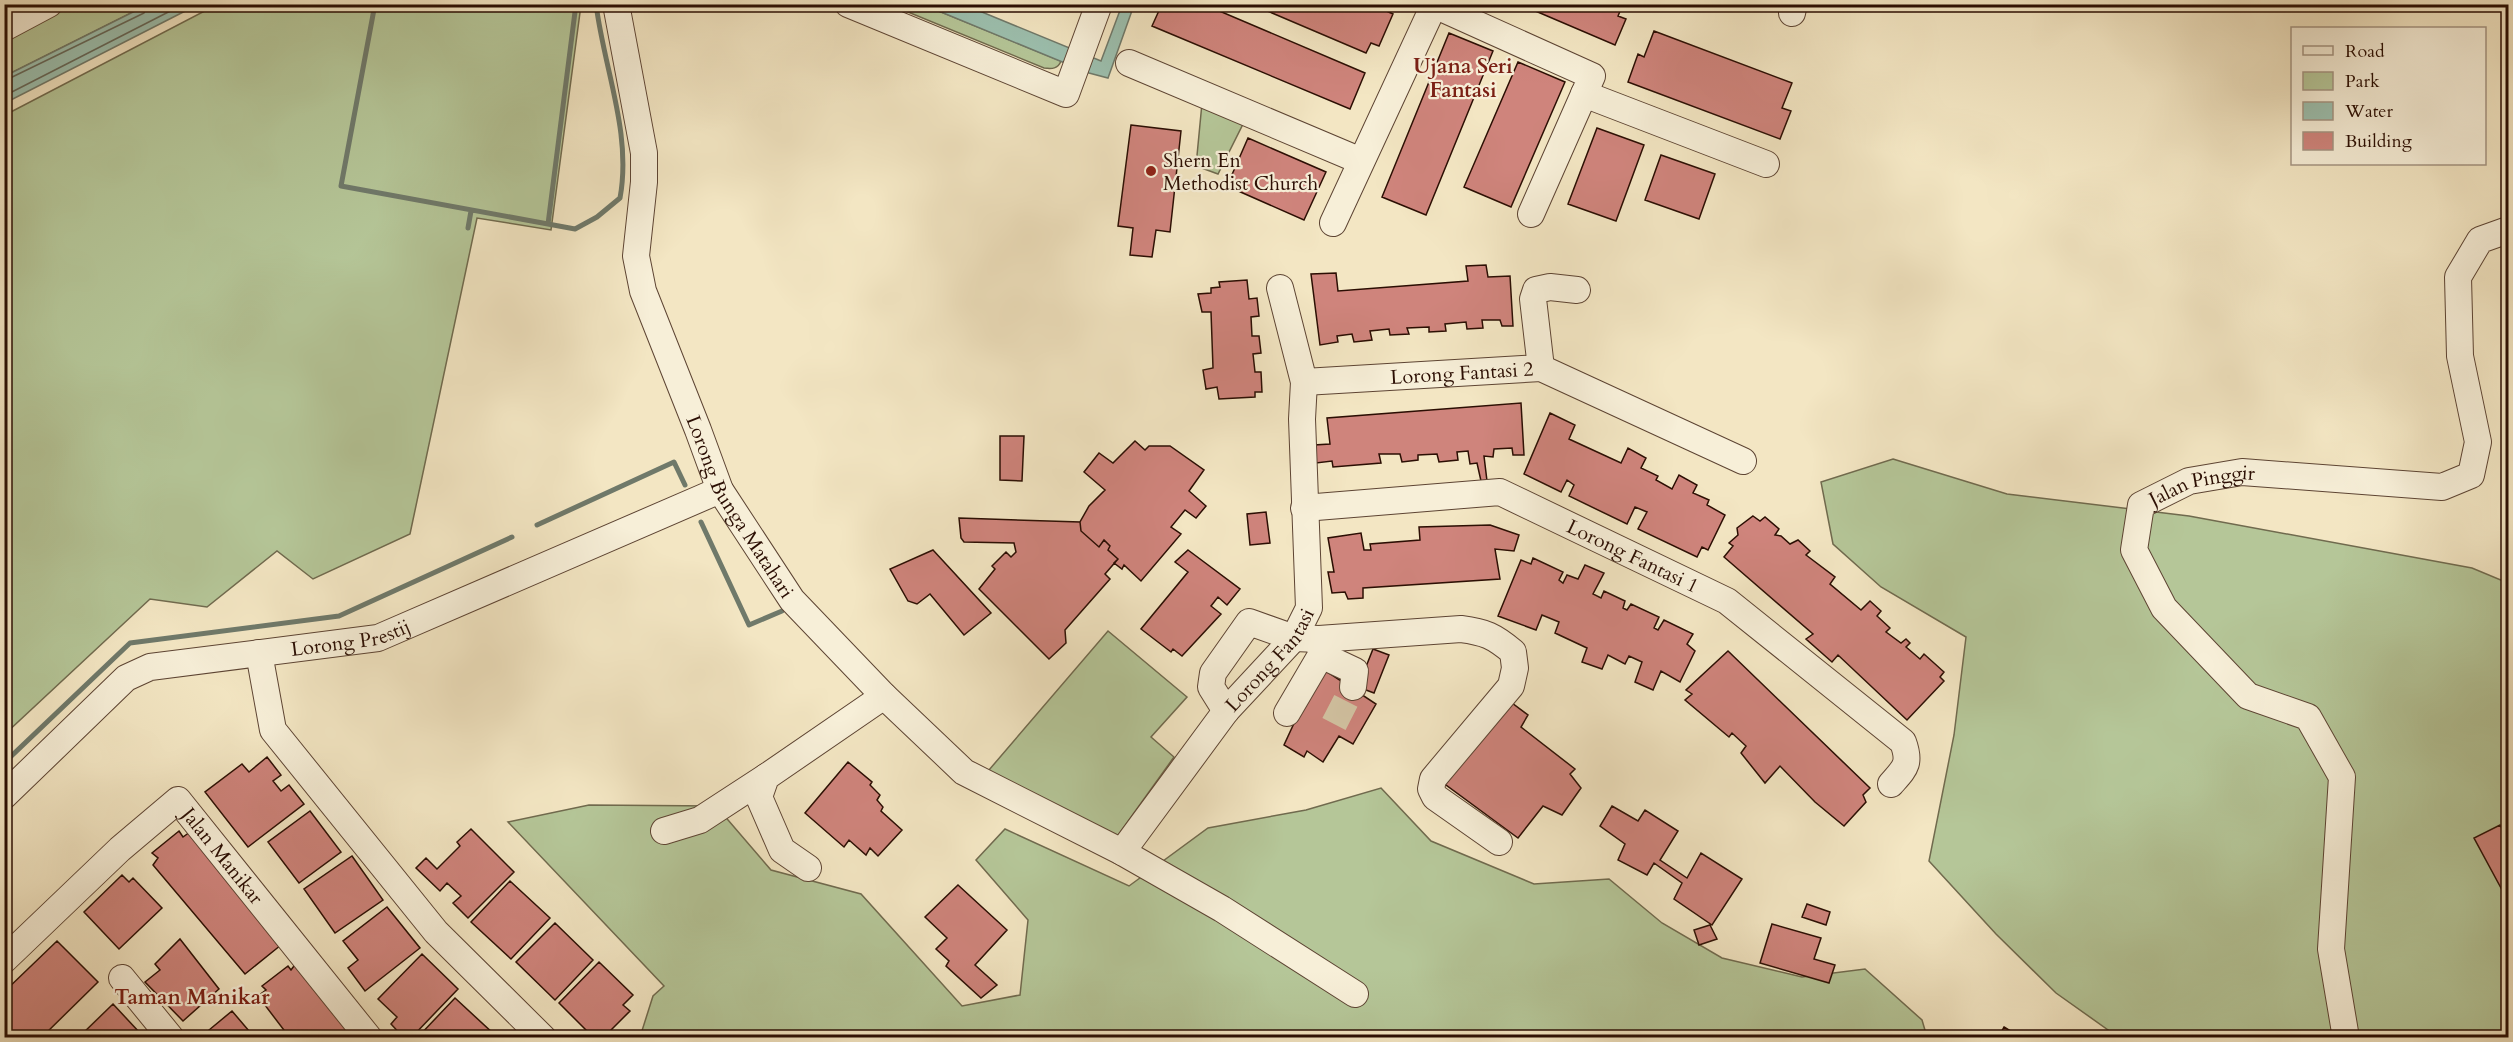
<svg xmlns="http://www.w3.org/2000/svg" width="2513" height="1042" viewBox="0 0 2513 1042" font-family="Cardo,serif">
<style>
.green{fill:#b5c698;stroke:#706a4e;stroke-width:1.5}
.water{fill:#9cc0af;stroke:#6f796a;stroke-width:1.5}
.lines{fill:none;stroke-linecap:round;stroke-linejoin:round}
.shore{stroke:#646759;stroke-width:1.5}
.stream{stroke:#6f796a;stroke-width:5}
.building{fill:#cf847c;stroke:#2b0e03;stroke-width:1.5}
.minor-tunnel{stroke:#d5c6a6;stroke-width:26;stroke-dasharray:26 13;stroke-linecap:butt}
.minor-casing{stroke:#5d4433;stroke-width:28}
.minor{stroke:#f7efd8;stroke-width:26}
.poi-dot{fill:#8f2418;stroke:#f7efd8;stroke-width:2}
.labels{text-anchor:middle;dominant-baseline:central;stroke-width:4.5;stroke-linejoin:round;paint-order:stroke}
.poi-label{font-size:20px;fill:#2b0e03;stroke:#f7efd8;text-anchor:start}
.street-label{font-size:20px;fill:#2b0e03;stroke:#f7efd8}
.neighbourhood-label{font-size:21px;font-weight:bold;fill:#7a1f14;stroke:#f7efd8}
</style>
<rect width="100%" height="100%" fill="#f3e6c3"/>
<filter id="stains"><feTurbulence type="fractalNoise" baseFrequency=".00333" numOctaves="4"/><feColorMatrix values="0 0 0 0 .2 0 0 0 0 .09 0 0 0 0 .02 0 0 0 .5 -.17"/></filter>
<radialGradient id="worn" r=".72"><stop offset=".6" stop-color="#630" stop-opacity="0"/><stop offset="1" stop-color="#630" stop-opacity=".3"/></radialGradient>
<path class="green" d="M218,4L581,5L551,230L477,218L410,534L313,579L277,551L207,607L150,599L5,734V115Z
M70,5H147L5,76L4,40Z
M891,5H924L1061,61C1058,69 1052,69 1044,68Z
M1202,103L1244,122L1218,174L1196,166Z
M1893,459L2007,494L2189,516L2472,568L2508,583V1037H2118L2056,993L1996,934L1929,861L1954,735L1966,637L1881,587L1833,544L1821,482Z
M1108,631L1187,697L1151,737L1174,757L1116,838L983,777Z
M1381,788L1431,841L1534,884L1609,879L1662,923L1722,958L1802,977L1865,969L1922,1020L1927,1037H640L653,996L664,986L508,822L589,805L716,806L771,870L861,894L962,1006L1020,995L1028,920L976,860L1005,829L1129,886L1208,828L1306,810Z"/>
<path class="water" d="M147,5H197L5,103V76Z
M924,5H965L1101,61L1122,5H1134L1108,78L1089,73Z"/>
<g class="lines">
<path class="shore" d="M4,81L144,13L148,4
M4,96L184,4"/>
<path class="stream" d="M375,4L341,186L548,224L576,4
M548,224L575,229L597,217L620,198C632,133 604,69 596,4
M468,228L471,211
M701,522L749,625L782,611
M537,525L674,462L685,485
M4,763L130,643L339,616L512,537"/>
</g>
<path class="building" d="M1162,4H1203L1365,73L1350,109L1152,26Z
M1251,4H1371L1393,14L1379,46L1371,43L1366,53Z
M1519,4H1623L1618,16L1626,19L1615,45Z
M1654,31L1792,83L1782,108L1791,111L1780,139L1628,82L1638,54L1644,57Z
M1449,33L1493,51L1426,215L1382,197Z
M1518,62L1565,82L1511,207L1464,187Z
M1131,125L1181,131L1170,232L1156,230L1152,257L1130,255L1133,228L1118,226Z
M1597,128L1644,145L1616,221L1568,204Z
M1248,138L1326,172L1304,220L1227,186Z
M1661,155L1715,174L1699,219L1645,200Z
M1486,265L1488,277L1510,276L1513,326H1502L1500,320H1482L1483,328L1467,329L1466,322L1445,324L1446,331L1429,332V327L1407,328L1409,334L1390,335L1389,329L1370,331L1372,340L1354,342L1352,334L1337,336L1338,342L1320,345L1311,274L1336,273L1338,291L1468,281L1466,266Z
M1247,280L1249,299L1257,298L1259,316L1251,317L1252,336H1259L1261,353L1253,354L1255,372H1261L1262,392H1255V397L1219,399L1217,387L1206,389L1203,370L1213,368L1211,312H1202L1198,294L1211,293V288L1220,287L1219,282Z
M1521,403L1524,455H1513L1512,448L1494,449L1493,457L1484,456L1487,481H1481L1477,463L1470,464L1468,451L1457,452L1458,460L1439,462L1437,454L1418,455V460L1402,462L1400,454H1379L1381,463L1333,467L1332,461L1316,463L1314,445L1330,444L1327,418Z
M1550,413L1575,425L1569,439L1621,463L1628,448L1646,458L1641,468L1658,476L1656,480L1672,489L1679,475L1697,485L1693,493L1709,500L1707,505L1725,515L1708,550L1702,547L1697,557L1638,529L1647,512L1635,507L1627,524L1569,496L1574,485L1567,480L1561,492L1524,474Z
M1000,436H1024L1022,481L1000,480Z
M1135,441L1145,450L1149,446H1170L1204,470L1189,491L1206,506L1196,518L1185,510L1171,527L1181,534L1141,581L1124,565L1122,569L1114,563L1118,559L1108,550L1110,546L1104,540L1099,547L1081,531L1080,522L1089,506L1105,490L1084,472L1099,453L1113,463Z
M1266,512L1270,543L1250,545L1247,514Z
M1753,516L1760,521L1765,517L1779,529L1775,535L1781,536L1790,544L1798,540L1810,551L1806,555L1835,577L1830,584L1861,610L1870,601L1881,611L1877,616L1890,628L1886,632L1901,643L1906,639L1910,643L1906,647L1920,659L1924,654L1944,672L1940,677L1944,681L1907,720L1838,655L1832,662L1806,639L1813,634L1724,557L1733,546L1729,543L1738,535L1737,528Z
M959,518L1080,522L1081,531L1099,547L1104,540L1110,546L1108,550L1118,559L1105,574L1110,579L1065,630L1066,643L1049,659L979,589L995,569L992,566L1006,552L1011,557L1016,552L1014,543L964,542L961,538Z
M1490,525L1519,535L1514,551L1495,549L1500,579L1363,588V598L1348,599L1345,592L1332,593L1328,572H1334L1328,538L1361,533L1364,550H1371L1370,544L1420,540L1419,527Z
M933,550L991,613L964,635L930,594L917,604L908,601L890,569Z
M1188,550L1240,589L1227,605L1218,597L1211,606L1221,614L1182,656L1173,649L1171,652L1141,629L1188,572L1175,562Z
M1533,558L1563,572L1559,580L1563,583L1567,575L1578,579L1585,565L1604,573L1593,594L1601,598L1604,591L1625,601L1623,608L1627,610L1631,604L1659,617L1654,628L1658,630L1664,620L1693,634L1687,644L1695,651L1680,682L1661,671L1653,690L1635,682L1642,662L1629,656L1625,664L1608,655L1602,669L1582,662L1587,648L1555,633L1559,622L1542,615L1536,630L1498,616L1521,560L1531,564Z
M1373,649L1389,655L1374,693L1358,687Z
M1728,651L1870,788L1863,795L1866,802L1844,826L1815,802L1780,766L1765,783L1741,753L1746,746L1732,733L1729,737L1685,700L1692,694L1686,690Z
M1320,667L1376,704L1353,744L1339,736L1323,762L1307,751L1304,757L1284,745Z
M1504,697L1528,715L1521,727L1575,769L1570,774L1581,788L1562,815L1543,806L1518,838L1442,782Z
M267,757L281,775L273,781L281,791L289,785L304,804L248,847L205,792L242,764L249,772Z
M848,762L872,782L870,785L880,795L877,800L883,807L881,811L902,830L878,856L870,848L866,855L849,840L844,847L805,813Z
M1612,806L1638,821L1645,810L1678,831L1660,860L1687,878L1701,853L1742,879L1712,925L1674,899L1682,883L1654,863L1647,875L1618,860L1625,844L1600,826Z
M310,811L341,852L299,883L268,842Z
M2500,825L2508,840V901L2474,838Z
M471,829L514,872L468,918L453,903L461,896L447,883L440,891L416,868L426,858L437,869L460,846L457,842Z
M179,831L183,837L190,832L281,945L245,974L153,865L158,858L152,853Z
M352,856L383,900L335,933L304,889Z
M122,875L129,882L133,878L162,908L119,949L84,912Z
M510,881L550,918L511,959L471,922Z
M958,885L1007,930L975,965L997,985L981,998L946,966L949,961L936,949L947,938L925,917Z
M1807,904L1830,912L1826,925L1802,917Z
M387,907L420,948L365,991L348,968L358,960L343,941Z
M555,923L593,960L555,1000L516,962Z
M1772,924L1821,938L1814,959L1835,965L1829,983L1760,963Z
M1710,925L1717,939L1699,945L1694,930Z
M180,939L219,989L183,1021L145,982L160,970L155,964Z
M57,941L98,982L41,1038H4V992Z
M422,954L458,989L411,1038H404L391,1024L397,1017L378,999Z
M297,962L356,1038H290L258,996L266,990L262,986L288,966L291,970Z
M599,962L633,995L623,1005L630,1011L603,1038H594L559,1003Z
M455,998L496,1036L495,1038H417Z
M113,1004L140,1033L135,1038H78Z
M232,1011L255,1038H208L212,1034L209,1030Z
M2004,1027L2022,1038H1998Z"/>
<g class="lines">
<path class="minor-tunnel" d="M1334,724L1353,687"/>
<g class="minor-casing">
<g id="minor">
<path id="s1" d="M616,4L644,153V182L636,256L643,291L698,430L720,490L792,600L884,696L964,772L1122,852L1222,909L1355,994"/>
<path d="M848,4L1066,94L1099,4"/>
<path d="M1432,4L1592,76L1531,214"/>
<path d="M1792,13L1794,4"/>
<path d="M4,28L49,4"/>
<path d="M1129,63L1361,161"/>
<path d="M1584,94L1766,164"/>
<path d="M1333,223L1434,5"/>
<path d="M1541,368L1533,299L1536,290L1550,287L1577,290"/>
<path id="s2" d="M1304,382L1541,368L1743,461"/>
<path id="s3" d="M1304,508L1500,492L1727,601L1903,742C1911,764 1905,768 1891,784"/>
<path d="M259,653L273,730L436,932L543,1038"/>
<path d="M1321,655L1355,671L1353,687"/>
<path d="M1226,711L1211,687L1213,673L1249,622L1294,638L1319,639L1461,629C1485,632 1494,636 1513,652L1515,668L1511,686L1433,779L1431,789L1435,797L1499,842"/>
<path d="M1287,713L1321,655L1319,639"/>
<path id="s4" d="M4,796L126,678L150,667L378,638L720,490"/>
<path d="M664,831L700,820L766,777"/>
<path id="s5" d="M1122,852L1226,711L1294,638L1309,608L1302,419L1304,382L1280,288"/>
<path d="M808,868L782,850L759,797L766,777L884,696"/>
<path id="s6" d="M4,960L120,849L178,800L369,1038"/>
<path d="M122,978L171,1038"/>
<path id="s7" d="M2346,1038L2331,949L2342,777L2308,717L2248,696L2164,608L2134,550L2141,505L2189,481L2242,472L2442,487L2471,475L2478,442L2460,356L2458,277L2480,240L2508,230"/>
</g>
</g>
<use href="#minor" class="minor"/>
</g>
<circle class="poi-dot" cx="1151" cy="171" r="6"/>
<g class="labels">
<g class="poi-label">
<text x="1163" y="160">Shern En<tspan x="1163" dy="23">Methodist Church</tspan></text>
</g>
<g class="street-label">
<text stroke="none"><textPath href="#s2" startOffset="158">Lorong Fantasi 2</textPath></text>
<text stroke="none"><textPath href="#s7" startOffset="693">Jalan Pinggir</textPath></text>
<text stroke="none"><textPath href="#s1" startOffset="528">Lorong Bunga Matahari</textPath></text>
<text stroke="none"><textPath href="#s3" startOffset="344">Lorong Fantasi 1</textPath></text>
<text stroke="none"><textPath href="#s4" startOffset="399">Lorong Prestij</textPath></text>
<text stroke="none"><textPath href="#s5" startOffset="243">Lorong Fantasi</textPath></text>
<text stroke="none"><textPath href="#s6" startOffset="308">Jalan Manikar</textPath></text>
</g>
<g class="neighbourhood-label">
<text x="1463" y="66">Ujana Seri<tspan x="1463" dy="24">Fantasi</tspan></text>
<text x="192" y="997">Taman Manikar</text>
</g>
</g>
<rect width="2513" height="1042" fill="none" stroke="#f3e6c3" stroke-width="24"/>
<rect x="6" y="6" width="2501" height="1030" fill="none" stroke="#2b0e03" stroke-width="3"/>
<rect x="12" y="12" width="2489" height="1018" fill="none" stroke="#2b0e03" stroke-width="1.5"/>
<rect x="2291" y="27" width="195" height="138" fill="#f7efd8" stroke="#a59583" stroke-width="1.5"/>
<rect x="2303" y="46" width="30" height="9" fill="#f7efd8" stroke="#a59583" stroke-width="1.5"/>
<text x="2345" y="57" font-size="18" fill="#2b0e03">Road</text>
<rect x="2303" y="72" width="30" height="18" fill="#b5c698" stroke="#a59583" stroke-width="1.5"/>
<text x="2345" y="87" font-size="18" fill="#2b0e03">Park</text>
<rect x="2303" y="102" width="30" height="18" fill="#9cc0af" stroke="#a59583" stroke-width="1.5"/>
<text x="2345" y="117" font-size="18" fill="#2b0e03">Water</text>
<rect x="2303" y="132" width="30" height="18" fill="#cf847c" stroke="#a59583" stroke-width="1.5"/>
<text x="2345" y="147" font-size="18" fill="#2b0e03">Building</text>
<rect width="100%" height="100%" filter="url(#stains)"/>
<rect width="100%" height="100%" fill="url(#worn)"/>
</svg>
